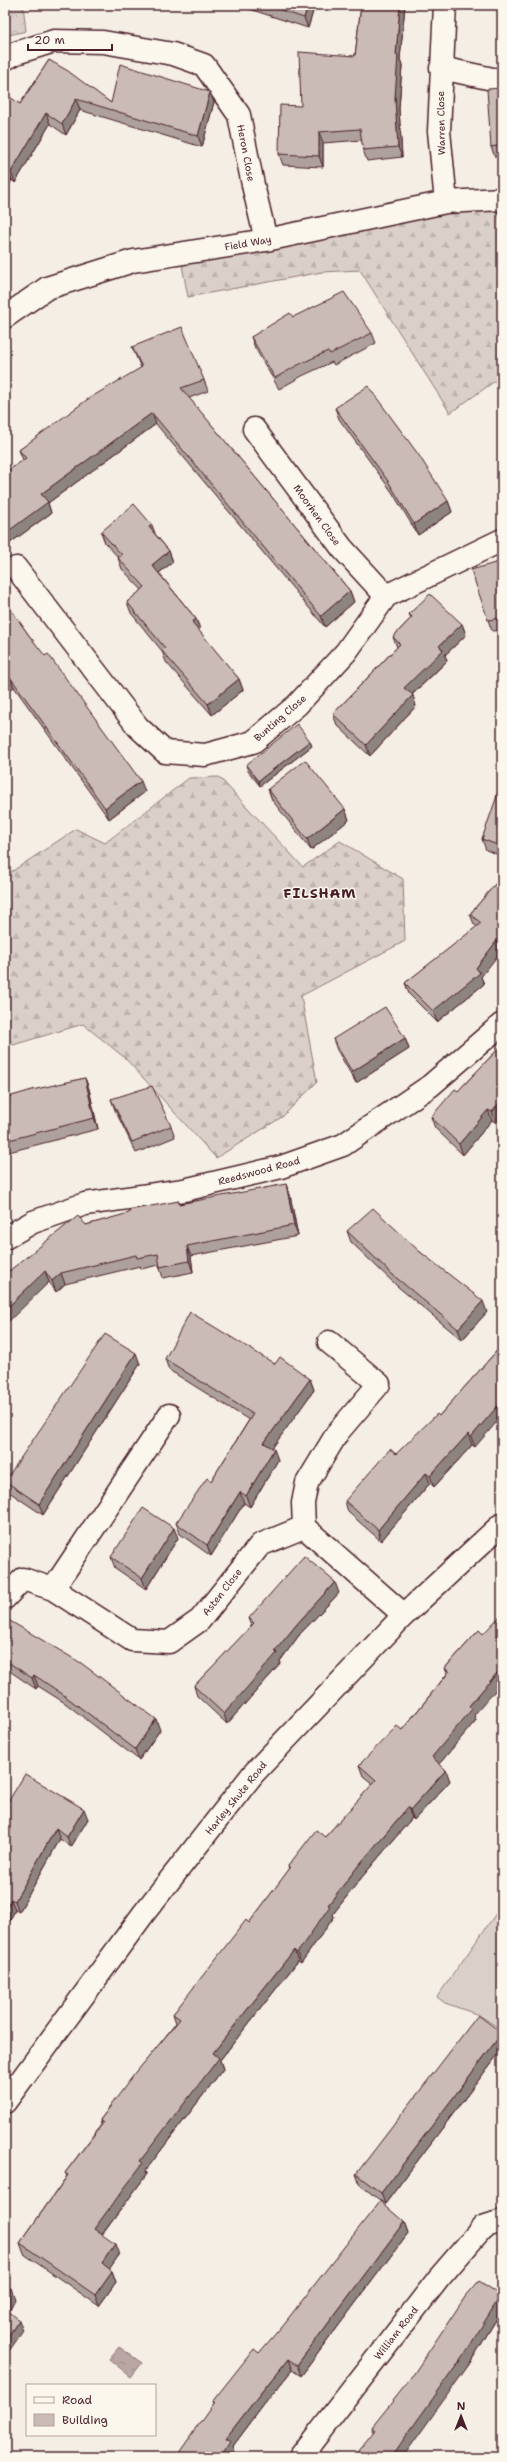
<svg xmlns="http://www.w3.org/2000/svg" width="507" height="2462" viewBox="0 0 507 2462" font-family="'Shantell Sans',sans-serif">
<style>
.forest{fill:url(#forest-firs);stroke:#92787a}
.park{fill:url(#park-crowns);stroke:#92787a}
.garden{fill:#dbd0c9;stroke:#92787a}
.water{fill:url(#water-ripples);stroke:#8d7174}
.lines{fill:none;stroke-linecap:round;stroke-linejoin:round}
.minor-casing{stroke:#4a1f2b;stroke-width:25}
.secondary-casing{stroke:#4a1f2b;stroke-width:25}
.minor{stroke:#fbf7ec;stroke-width:22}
.secondary{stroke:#fbf7ec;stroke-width:22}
.wall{fill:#aea19d;stroke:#4a1f2b}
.shaded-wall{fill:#8d837f;stroke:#4a1f2b}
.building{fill:#cabbb6;stroke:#4a1f2b}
.labels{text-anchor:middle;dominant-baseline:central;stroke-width:3;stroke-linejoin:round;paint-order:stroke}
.street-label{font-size:10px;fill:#4a1f2b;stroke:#fbf7ec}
.district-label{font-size:14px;font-weight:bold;letter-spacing:1px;fill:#4a1f2b;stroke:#fbf7ec}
</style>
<defs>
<pattern id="forest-firs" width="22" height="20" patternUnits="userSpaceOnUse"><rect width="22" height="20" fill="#dbd0c9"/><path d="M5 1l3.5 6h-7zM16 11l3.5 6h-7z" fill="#bdb2ad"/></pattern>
<pattern id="park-crowns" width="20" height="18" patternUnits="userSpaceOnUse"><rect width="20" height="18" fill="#dbd0c9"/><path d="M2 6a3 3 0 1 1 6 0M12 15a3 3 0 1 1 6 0" fill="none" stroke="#bdb2ad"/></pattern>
<pattern id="water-ripples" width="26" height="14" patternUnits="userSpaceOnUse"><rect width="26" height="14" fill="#baa7a5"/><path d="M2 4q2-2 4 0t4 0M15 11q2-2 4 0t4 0" fill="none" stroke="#998787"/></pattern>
</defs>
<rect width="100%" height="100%" fill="#f4eee4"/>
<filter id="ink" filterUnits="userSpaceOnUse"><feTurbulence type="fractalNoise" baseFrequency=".025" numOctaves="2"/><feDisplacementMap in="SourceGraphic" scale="8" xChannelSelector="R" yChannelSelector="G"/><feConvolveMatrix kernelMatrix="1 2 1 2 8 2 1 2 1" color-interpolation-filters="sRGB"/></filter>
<g filter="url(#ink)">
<path class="forest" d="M461,208L502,213V376L450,413L360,270L322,272L188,297L181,260Z
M219,777L303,867L340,841L403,879L405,941L301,996L317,1082L282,1117L216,1158L125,1058L83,1024L13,1045L5,1032V876L76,829L105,843L189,778Z"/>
<path class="park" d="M5,5H23L26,31L5,36Z"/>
<path class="garden" d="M502,1905V2030L479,2015L445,2003L437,1997Z"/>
<path class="water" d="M119,2347L142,2363L131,2377L109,2359Z"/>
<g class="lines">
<g class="minor-casing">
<path id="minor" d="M445,5L439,131L446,202
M5,59L16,53L54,41L103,42L173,54L204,65L239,115L253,185L266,240
M441,68L502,81
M5,317L47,288L133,261L266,240L446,202L502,199
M254,429L342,548L386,596
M16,568L138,727L165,752L205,755L253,742L297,705L346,652L386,596L502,540
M5,1238L33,1222L85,1204L184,1190L281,1167L343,1145L430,1086L502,1024
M304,1527L404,1615
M53,1589L132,1640L169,1642L200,1620L260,1545L304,1527L303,1503L307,1483L338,1432L379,1384L329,1342
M5,1598L23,1579L53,1589L169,1415
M300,2457L439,2278L483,2227L502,2221"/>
</g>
<g class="secondary-casing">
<path id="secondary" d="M5,2102L144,1913L253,1774L404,1615L502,1524"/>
</g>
<use href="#minor" class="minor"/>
<use href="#secondary" class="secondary"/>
</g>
<path class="wall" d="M237,5H315L308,28Z
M361,5H405L400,59L402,65L399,109L402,157L367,161L363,150L362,140L323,143V167L283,165L279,154L301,106L355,56Z
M502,5V35L500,29Z
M49,60L111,103L214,102L202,147L80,110L66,135L50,124L15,183L12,180L5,192V98L20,104Z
M502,88V156L495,157L491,147Z
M293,317L372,333L376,343L334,365L332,362L302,376L279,389L255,348L251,337Z
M132,347L204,380L208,391L189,398L350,591L354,602L325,627L156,424L48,503L51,513L10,543L5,536V473L23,460L19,450L141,368Z
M335,408L448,501L452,512L418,535L392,492L339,419Z
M101,532L156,535L169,551L173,562L159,573L196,619L200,629L198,631L239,679L243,690L212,715L166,662L162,651L131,613L127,602L142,590L122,569L118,558H119L105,543Z
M502,561V630L492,631L488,620Z
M5,601L28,634L145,792L109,819L14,687L8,692L5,688Z
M409,614L462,624L466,635L445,655L447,661L412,695L416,706L370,756L337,725L333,714L397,647L393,637L411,618Z
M312,746L260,786L248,771L246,765Z
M502,787V856L486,850L482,839Z
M268,789L345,809L349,820L311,850L272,800Z
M502,876L481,977L484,984L437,1022L409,994L405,983L477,927L474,924L470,914Z
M405,1038L409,1049L356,1083L337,1050L333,1039Z
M502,1045L496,1123L492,1120L463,1155L435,1128L431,1117L458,1091Z
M85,1078L89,1089L98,1129L5,1153V1098Z
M111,1099L171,1126L175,1137L136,1153L115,1110Z
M290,1195L298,1236L191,1256L193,1272L163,1278L159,1265L141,1269L140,1266L65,1284L56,1292L49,1282L9,1271L86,1225L179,1201L180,1204Z
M347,1231L419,1251L487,1312L462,1340L397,1286L351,1242Z
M502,1345L475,1447L472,1445L434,1487L430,1483L381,1541L348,1512L345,1501L439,1416Z
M165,1359L275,1364L310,1379L314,1390L272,1448L278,1460L250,1507L244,1503L211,1556L180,1534L176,1523L211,1481L249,1420L169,1370Z
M140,1364L43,1515L9,1492L5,1481Z
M178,1538L146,1589L115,1568L111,1557Z
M339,1593L300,1634L280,1661L281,1663L227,1724L197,1696L194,1686L252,1626L249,1618Z
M5,1618L160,1730L139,1760L65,1703L38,1686L36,1689L5,1668Z
M479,1630L474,1715L476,1720L439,1764L450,1781L414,1820L412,1818L362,1877L333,1914L334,1917L301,1963L298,1961L220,2060L223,2069L146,2170L147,2174L102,2235L119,2255L109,2269L112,2271L116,2282L99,2306L24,2254L20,2243L67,2176L65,2173L101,2125L100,2120L176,2023L173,2014L249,1923L289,1870L288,1866L325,1837L373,1784L363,1776L359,1765L402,1730L447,1674L445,1668Z
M5,1807L88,1819L71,1847L60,1839L19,1912L15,1910L5,1930Z
M502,2033V2049L385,2204L360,2185L356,2174Z
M404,2222L408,2233L301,2376L292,2370L263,2406L233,2446L235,2452L212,2402L259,2353Z
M501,2295L502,2298V2310L468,2366L374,2432L372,2427Z"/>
<path class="shaded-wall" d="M308,5H315L308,28L304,18Z
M400,5H405L400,59L402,65L399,109L402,157L398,147L395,98L396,55Z
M210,92L214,102L202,147L198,136Z
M76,99L80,110L66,135L62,124Z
M46,113L50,124L15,183L11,172Z
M319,132L323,143V167L319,156Z
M8,170L12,180L5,192V175Z
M152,413L156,424L48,503L51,513L10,543L7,532L41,494Z
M448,501L452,512L418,535L414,524Z
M152,525L156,536L149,527Z
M169,551L173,562L156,575L152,565Z
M350,591L354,602L325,627L321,616Z
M196,619L200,629L196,633L192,622Z
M462,624L466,635L445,655L447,661L408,698L404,688L439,646Z
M10,677L14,687L8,692L5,684V680Z
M239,679L243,690L212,715L208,704Z
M413,695L416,706L370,756L366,745Z
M310,741L312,746L260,786L258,781Z
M141,781L145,792L109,819L105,808Z
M345,809L349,820L311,850L307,839Z
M502,934V950L481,977L484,984L437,1022L433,1011L476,968Z
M405,1038L409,1049L356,1083L352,1072Z
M85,1078L89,1089L98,1129L94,1118Z
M502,1100V1116L496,1123L492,1112Z
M488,1110L492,1120L463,1155L459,1144Z
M286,1184L290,1195L298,1236L294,1225Z
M187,1246L191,1256L193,1272L189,1261Z
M45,1271L49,1282L5,1325V1310Z
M61,1273L65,1284L56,1292L52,1281Z
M483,1301L487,1312L462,1340L458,1329Z
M136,1353L140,1364L43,1515L39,1504Z
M310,1379L314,1390L268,1454L264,1443Z
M502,1401V1416L475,1447L471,1437Z
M468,1434L472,1445L434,1487L430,1476Z
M274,1449L278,1460L250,1507L246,1496Z
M426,1473L430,1483L381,1541L378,1530Z
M6,1487L10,1498L5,1506V1488Z
M240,1492L244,1503L211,1556L207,1545Z
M174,1528L178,1538L146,1589L142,1578Z
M335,1582L339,1593L300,1634L280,1661L281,1663L227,1724L224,1714L275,1651L297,1624Z
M502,1667V1683L474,1715L476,1720L436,1768L432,1757L469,1706Z
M34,1675L38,1686L36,1689L32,1678Z
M156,1719L160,1730L139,1760L135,1749Z
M446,1770L450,1781L414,1820L410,1810Z
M408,1807L412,1818L362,1877L333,1914L334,1917L301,1963L297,1953L328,1905L358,1866Z
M84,1809L88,1819L71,1847L67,1837Z
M56,1828L60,1839L19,1912L15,1901Z
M11,1899L15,1910L5,1930V1911Z
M294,1950L298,1961L220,2060L223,2069L146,2170L147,2174L98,2240L94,2229L140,2161L213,2053Z
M502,2033V2049L385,2204L381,2193Z
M404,2222L408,2233L301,2376L297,2365Z
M115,2244L119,2255L106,2274L102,2263Z
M112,2271L116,2282L99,2306L95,2295Z
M11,2288L15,2299L6,2317L5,2315V2300Z
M501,2295L502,2298V2310L468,2366L403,2457H391Z
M19,2320L23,2331L5,2357V2341Z
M288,2359L292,2370L263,2406L233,2446L235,2452L232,2457H220L226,2438L259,2395Z"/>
<path class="building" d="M266,5H308L304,18Z
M361,5H400L396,55H398L395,98L398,147L363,150L360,129L319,132V156L279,154L280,105L301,106L299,52L355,56Z
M499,5H502V29H500Z
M49,60L68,71L111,103L120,64L210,92L198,136L76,99L62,124L46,113L11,172L8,170L5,175V98L7,95L20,104Z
M502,88V145L491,147L487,89Z
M344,292L372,333L330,354L328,351L298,365L275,378L251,337L290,313L293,317Z
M182,327L204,380L181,388L350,591L321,616L152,413L41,494L48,502L7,532L5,530V473L26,458L19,450L88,399L142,367L132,347Z
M368,386L418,454L448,501L414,524L388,481L335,408Z
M134,504L152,525L149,527L169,551L152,565L196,619L192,622L239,679L208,704L162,651L165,648L127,602L145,587L118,558L122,555L101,532Z
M502,561V618L488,620L471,570Z
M430,594L462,624L439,646L443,650L404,688L413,695L366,745L333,714L400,644L393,637L412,617L409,614Z
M5,601L28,634L45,656L48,654L141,781L105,808L10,677L5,680Z
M297,724L310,741L258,781L246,765Z
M305,760L345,809L307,839L268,789Z
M500,787H502V847L482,839Z
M502,876V934L476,968L480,973L433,1011L405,983L481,923L470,914Z
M385,1007L405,1038L352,1072L333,1039Z
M502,1045V1100L492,1112L488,1110L459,1144L431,1117L455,1089L458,1091Z
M85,1078L94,1118L5,1141V1098L32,1090Z
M152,1086L171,1126L132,1142L111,1099Z
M286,1184L294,1225L187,1246L189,1261L160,1267L158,1254L137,1258L136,1255L61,1273L52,1281L45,1271L5,1310V1266L9,1271L78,1216L86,1225L129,1213V1210L179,1201V1204Z
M373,1208L419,1251L483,1301L458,1329L393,1275L347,1231Z
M190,1312L275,1364L280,1357L310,1379L264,1443L274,1449L246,1496L240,1492L207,1545L176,1523L207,1478L211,1481L253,1414L165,1359Z
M105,1334L136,1353L39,1504L5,1481Z
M502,1345V1401L471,1437L468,1434L430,1476L426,1473L378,1530L345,1501L390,1449L396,1454L437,1414L439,1416Z
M143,1508L174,1528L142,1578L111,1557Z
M304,1556L335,1582L297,1624L275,1651L277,1653L224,1714L194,1686L254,1623L249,1618Z
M502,1614V1667L469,1706L472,1709L432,1757L446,1770L410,1810L408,1807L358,1866L328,1905L330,1906L297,1953L294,1950L213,2053L219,2058L140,2161L143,2163L94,2229L115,2244L102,2263L112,2271L95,2295L20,2243L68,2175L65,2173L103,2123L100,2120L133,2076L180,2019L173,2014L246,1920L249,1923L290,1868L288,1866L316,1830L325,1837L376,1780L359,1765L397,1726L402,1730L449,1672L445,1668L479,1630L483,1634Z
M5,1618L81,1663L156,1719L135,1749L61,1693L34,1675L32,1678L5,1660Z
M25,1774L84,1809L67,1837L56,1828L15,1901L11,1899L5,1911V1807Z
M478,2015L502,2033L381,2193L356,2174Z
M380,2201L404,2222L297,2365L288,2359L259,2395L226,2438L231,2441L220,2457H176L214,2403L212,2402L254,2349L259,2353L283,2325Z
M479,2281L501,2295L464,2355L391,2457H354L376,2430L372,2427L409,2381L465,2297Z
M5,2284L11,2288L5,2300Z
M5,2308L19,2320L5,2341Z"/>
</g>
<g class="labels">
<g class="street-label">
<text transform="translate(441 123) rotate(-91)">Warren Close</text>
<text transform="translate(246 153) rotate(79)">Heron Close</text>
<text transform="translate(248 243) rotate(-10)">Field Way</text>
<text transform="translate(317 515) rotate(54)">Moorhen Close</text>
<text transform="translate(280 718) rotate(-41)">Bunting Close</text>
<text transform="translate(259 1171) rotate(-15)">Reedswood Road</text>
<text transform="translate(222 1592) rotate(-52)">Asten Close</text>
<text transform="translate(236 1798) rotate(-51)">Harley Shute Road</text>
<text transform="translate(396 2333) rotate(-52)">William Road</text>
</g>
<g class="district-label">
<text x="320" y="893">FILSHAM</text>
</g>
</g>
<rect width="507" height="2462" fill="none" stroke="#fbf7ec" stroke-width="20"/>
<rect x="10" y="10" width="487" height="2442" fill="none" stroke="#4a1f2b" stroke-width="1.5" filter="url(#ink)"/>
<rect x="26" y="2384" width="130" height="52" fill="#fbf7ec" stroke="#b4a19f"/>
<rect x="34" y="2397" width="20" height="6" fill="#fbf7ec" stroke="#b4a19f"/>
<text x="62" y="2404" font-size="12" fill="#4a1f2b">Road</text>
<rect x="34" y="2414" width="20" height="12" fill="#cabbb6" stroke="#b4a19f"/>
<text x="62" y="2424" font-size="12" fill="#4a1f2b">Building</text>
<g transform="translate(461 2416)" stroke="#fbf7ec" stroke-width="3" paint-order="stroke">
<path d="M0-3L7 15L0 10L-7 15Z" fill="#4a1f2b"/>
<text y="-6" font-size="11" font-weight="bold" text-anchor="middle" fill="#4a1f2b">N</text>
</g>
<path d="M28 44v6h84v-6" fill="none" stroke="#4a1f2b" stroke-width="2"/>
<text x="34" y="44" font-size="12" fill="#4a1f2b" stroke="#fbf7ec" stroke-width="3" paint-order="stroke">20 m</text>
</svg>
